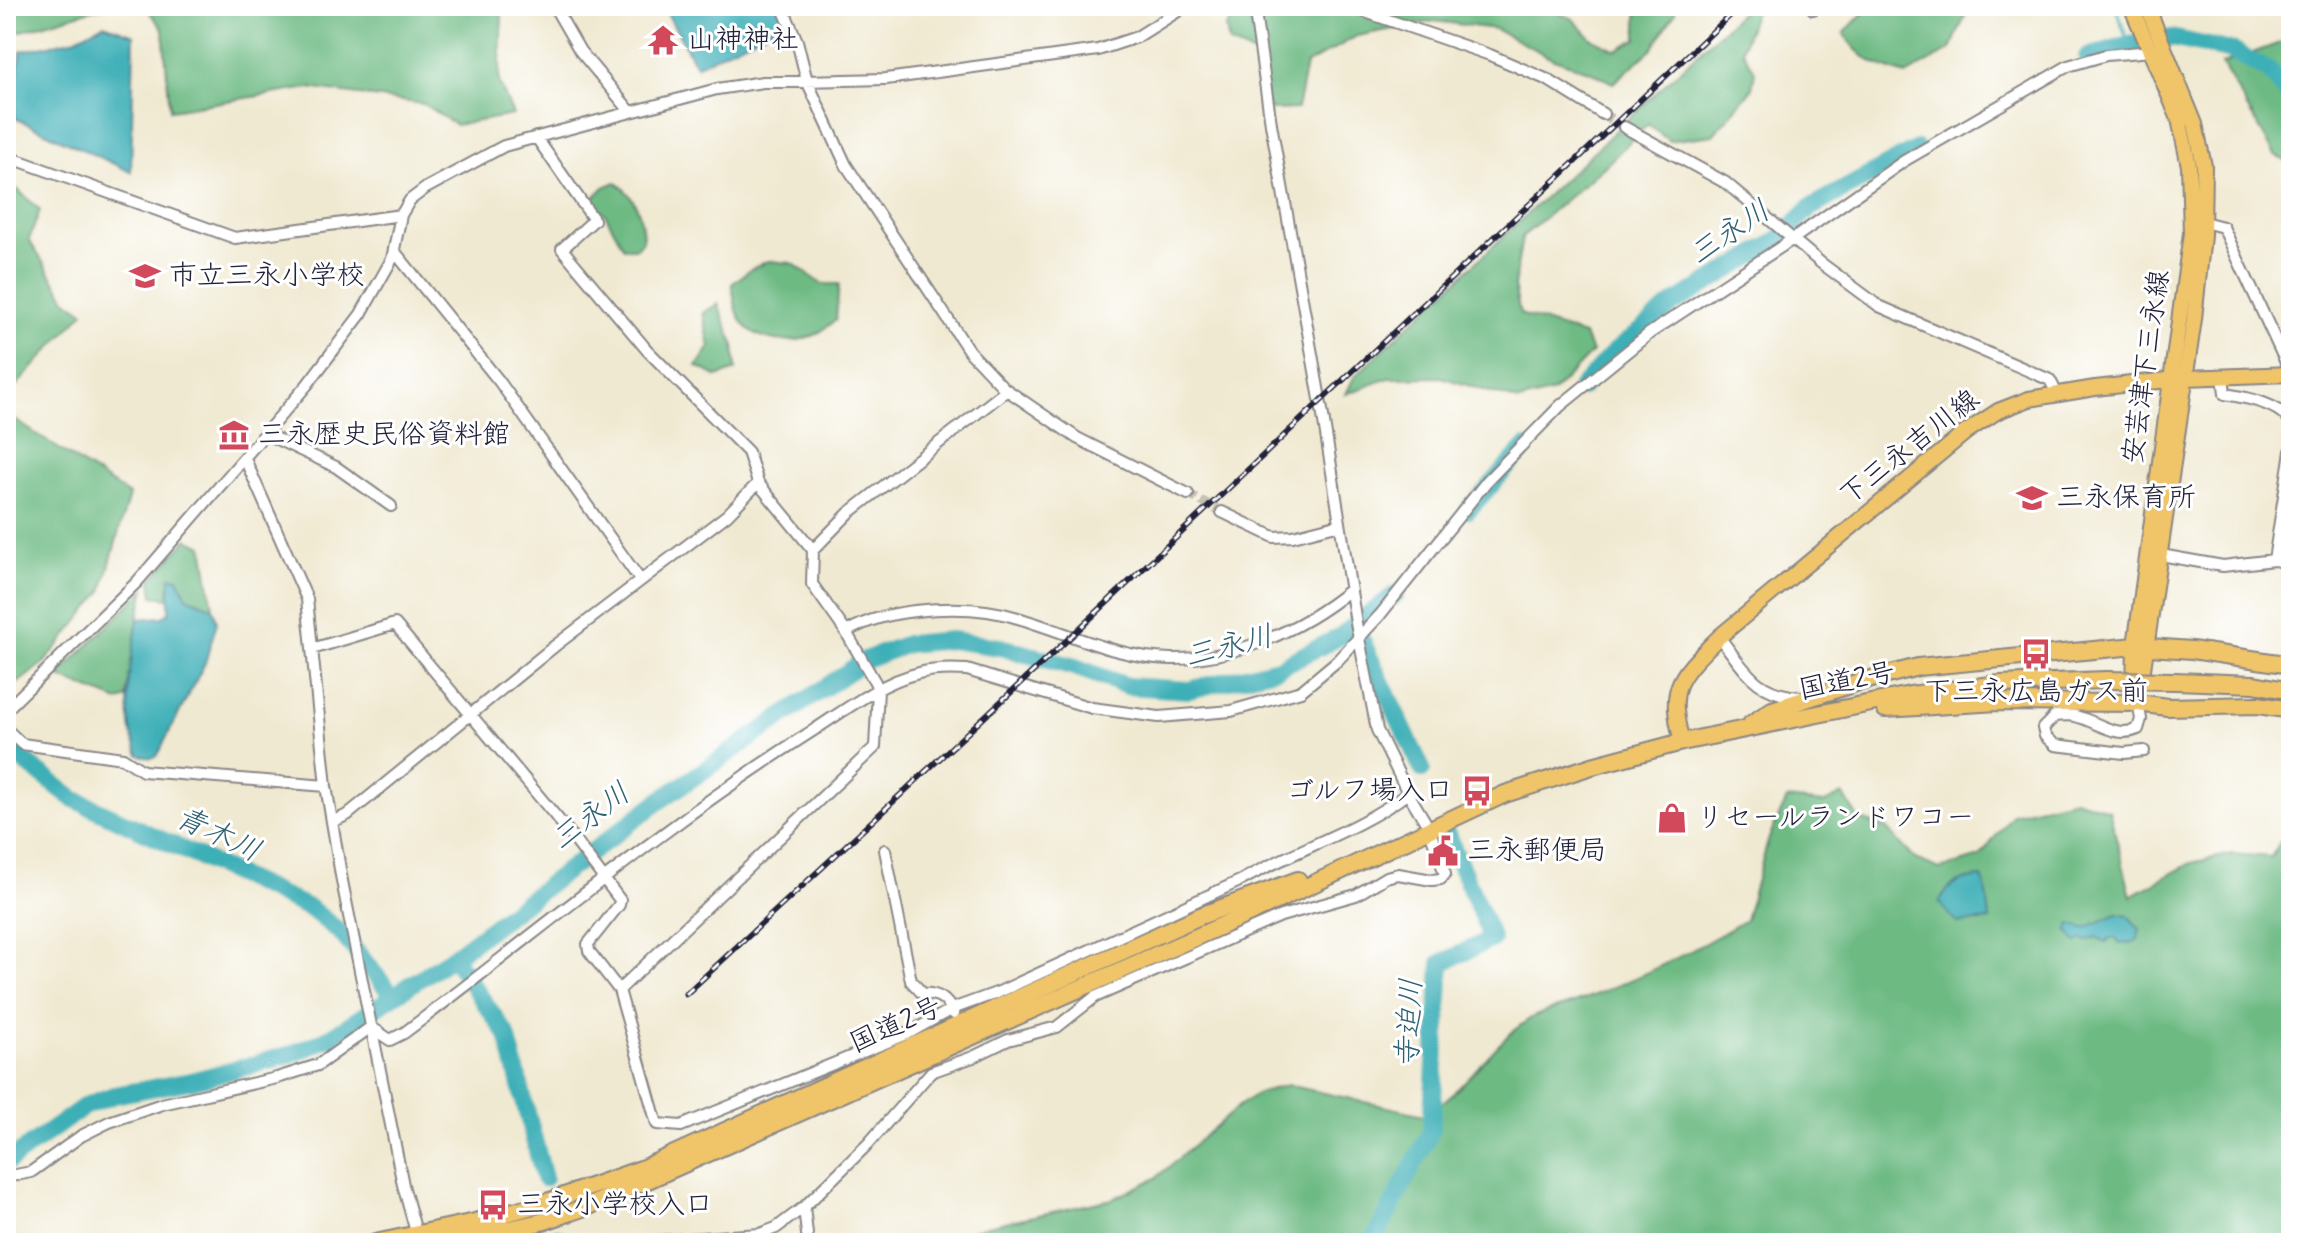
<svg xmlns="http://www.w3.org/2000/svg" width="2297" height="1249" viewBox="0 0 2297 1249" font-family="Mynerve,'Klee One',sans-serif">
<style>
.forest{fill:#6dba83;stroke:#486e5f;stroke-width:2}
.water{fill:#3eafb7;stroke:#306879;stroke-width:2}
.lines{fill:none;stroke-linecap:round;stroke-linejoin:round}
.stream{stroke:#3eafb7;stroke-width:3}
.river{stroke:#3eafb7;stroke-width:18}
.minor-tunnel{stroke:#c7c1b3;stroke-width:10;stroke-dasharray:10 5;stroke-linecap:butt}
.minor-casing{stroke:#898686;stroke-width:14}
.major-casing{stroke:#898686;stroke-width:18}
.highway-casing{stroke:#898686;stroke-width:20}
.minor{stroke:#fff;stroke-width:10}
.major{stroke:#f0c469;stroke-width:14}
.highway{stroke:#f0c469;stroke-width:16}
.rail-casing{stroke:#22223b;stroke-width:6}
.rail{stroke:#fff;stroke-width:3;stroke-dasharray:9;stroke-linecap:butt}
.highway-bridge-casing{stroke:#898686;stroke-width:20;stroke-linecap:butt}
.highway-bridge{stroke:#f0c469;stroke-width:16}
.labels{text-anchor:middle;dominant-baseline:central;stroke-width:6;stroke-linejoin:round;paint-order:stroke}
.poi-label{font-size:28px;fill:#22223b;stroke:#fff;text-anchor:start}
.street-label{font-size:28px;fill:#22223b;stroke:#fff}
.water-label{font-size:30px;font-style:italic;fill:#2f6173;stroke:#fff}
</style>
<rect width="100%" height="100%" fill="#fff"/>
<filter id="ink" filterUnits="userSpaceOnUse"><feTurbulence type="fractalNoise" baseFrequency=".0125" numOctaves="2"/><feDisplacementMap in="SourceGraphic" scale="16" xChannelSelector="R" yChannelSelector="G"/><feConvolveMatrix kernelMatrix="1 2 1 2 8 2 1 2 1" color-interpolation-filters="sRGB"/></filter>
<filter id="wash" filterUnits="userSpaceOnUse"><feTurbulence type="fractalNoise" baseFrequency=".006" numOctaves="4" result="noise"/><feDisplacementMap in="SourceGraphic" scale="32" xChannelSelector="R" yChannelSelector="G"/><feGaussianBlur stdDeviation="1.8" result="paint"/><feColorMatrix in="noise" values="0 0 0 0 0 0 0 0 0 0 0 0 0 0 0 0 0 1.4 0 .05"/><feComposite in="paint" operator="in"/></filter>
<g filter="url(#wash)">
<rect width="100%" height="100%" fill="#f0e9d1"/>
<path class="forest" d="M6,6H105L6,36Z
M134,6H493L502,15L499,82L513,115L456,125L423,104L309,88L170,110L163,29L147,9Z
M1241,6H1499L1532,13L1550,10L1572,18L1591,38L1616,50L1637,39V6H1674L1675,13L1652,49L1613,83L1592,72L1554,59L1495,29L1434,21L1357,36L1306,65L1297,109L1269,110L1255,54L1229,44L1226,28Z
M1748,6H1760L1753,16L1742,50L1755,71L1752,89L1713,135L1669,141L1648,124L1604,167L1522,237L1514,286L1520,314L1584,335L1592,352L1553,392L1519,401L1441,377L1389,378L1346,394L1354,377Z
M1867,6H1969L1951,49L1906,75C1879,67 1857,58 1844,33L1868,8Z
M2291,39V164L2275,155L2222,64Z
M6,179L40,210L29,240L66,299L84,312L6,397Z
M616,182C637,198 642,215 643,241L636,248H624L605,214L590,201L604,187Z
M768,261L792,263L822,284H839L836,320C830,324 823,331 816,334C797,344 767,343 750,330C736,320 734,299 732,284L751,269Z
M718,304L734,345L736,370L717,377L697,366L710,347L703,313Z
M6,414L129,495L102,592L44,663L6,692Z
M187,539L203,546L213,608L187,597L170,578L169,598L153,596L151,580Z
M145,589L138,619L126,699L118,701L57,676Z
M1843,794L1859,819L1886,828L1915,859L1940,869L1980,857L2013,814L2075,799L2109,810L2131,896L2191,863L2232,854L2271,857L2291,824V1243H951L957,1235L987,1226L1113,1199L1156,1178L1239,1106L1258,1093L1288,1085L1424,1115C1465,1092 1488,1047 1528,1020C1542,1010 1563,1008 1579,1001C1636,979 1693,952 1745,920L1769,838L1787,799L1825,803Z"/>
<path class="water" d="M663,6H781L788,21L696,66Z
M104,24L134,35L131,172L15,118L14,94L21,51L72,40Z
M170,577L178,578L187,597L213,608L217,622L205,663L157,756L151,758L139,755C119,711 131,664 138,619L162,617L169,613Z
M1982,877L1987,894L1990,920L1957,923L1939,903C1946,885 1963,878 1982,877Z
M2117,914L2128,916L2140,929L2138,939L2131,943L2120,944L2115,938H2110L2106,942L2096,937L2087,941L2082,939L2077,943L2068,931L2071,924L2085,928Z"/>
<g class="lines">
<path class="stream" d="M2115,6L2129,44"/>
<path class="river" d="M2087,57L2129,44L2171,38L2232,51L2269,71L2291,98
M1582,387L1612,354L1673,304L1777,241L1810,208L1917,149
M1468,510L1526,447
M1356,628L1422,769
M6,741L24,761L74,799L311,909L341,933L393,996
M453,957L507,1035L544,1178
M6,1163L85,1106L114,1095L191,1081L260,1063L292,1054L329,1038L453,957L659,801L865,660L907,644L951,640L1000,647L1075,667L1127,686L1189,690L1278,668L1341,636L1396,594
M555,1243L557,1237
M1377,1243L1376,1236L1431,1131L1441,963L1492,939L1447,834"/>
</g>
</g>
<g filter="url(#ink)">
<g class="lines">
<path class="minor-tunnel" d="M1603,114L1624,127
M1188,494L1222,512"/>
<g class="minor-casing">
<path id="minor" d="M554,6L580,51L630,111
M782,6L797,41L807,81L846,165L969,351L1004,388L1077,438L1188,494
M1348,6L1490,55L1548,80L1603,114
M1813,9L1818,6
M1624,127L1726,183L1821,263L1879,306L2050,380L2057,394
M536,137L594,220L562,249L647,350L748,452L758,483L813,550L812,584L846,632L875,682L878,690L875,747L619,990
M6,156L235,238L401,215
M2200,221L2223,227L2288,367V374
M395,252L499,381L640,580
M2223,376L2225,394C2244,397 2283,404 2291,424
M266,434L336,467L391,506
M245,459L307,599L326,786L342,881L403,1185L419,1243
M1222,512L1274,537L1293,536L1340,524
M813,550L849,513L1007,390
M2155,554L2223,566L2274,560L2291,564
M2274,560L2291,451
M846,632C869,619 890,614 915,611C950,607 984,607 1018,618C1069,633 1117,658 1171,659C1235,660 1301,630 1350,590
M1719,637C1745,669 1754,694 1800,697
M312,649L395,624L568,831L620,900L619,905L588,944L589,951L619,990L657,1124L681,1126L909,1033L952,1009L999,992L1242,880C1296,849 1358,831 1408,793
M2138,703L2141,719L2138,729C2115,739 2097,721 2075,716C2069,714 2061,716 2055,716L2043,728L2045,736L2055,745L2124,753L2144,751
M6,710L137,582L307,385L361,314L392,259L401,215L410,200L426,188L504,146L717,89L763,82L886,79L1098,50L1137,37L1186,6
M6,729L22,744L123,758L143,771L326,786
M334,821L347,815L556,645L727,515L758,483
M885,850L911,981L922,993C939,994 946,998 954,1014
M371,1027L390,1040L404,1033C536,934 663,826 803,737C839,715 877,683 919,673C934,669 951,669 967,670L1092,708L1159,717L1231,711L1301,691L1337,661L1380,615L1487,481L1560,406L1650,333L1793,239L1904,161L2068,66L2106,55L2152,51
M6,1177L31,1172L81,1136L109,1122L162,1104L277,1078L318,1065L371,1027
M804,1207L808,1243
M628,1243L760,1234L776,1228L804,1207L868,1144L931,1072L973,1057L1008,1040L1057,1027L1095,997L1281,916L1356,895L1386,877L1398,874L1432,880L1441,879L1445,874L1429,828L1408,793L1377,730L1356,623L1323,416L1271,124L1254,6"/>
</g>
<g class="major-casing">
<path id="major" d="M2131,6L2179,119L2189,166L2191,233L2135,646L2134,688L2138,703
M2141,683L2194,319L2203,236L2204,166L2195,124L2147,6
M1682,742C1667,685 1679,677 1719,637L1966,432L1998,411L2029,399L2095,388L2186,378L2291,374"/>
</g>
<g class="highway-casing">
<path id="highway" d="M2175,681L2254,684L2291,691
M1885,709L1998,702L2138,703L2167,707L2258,705L2291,710
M1751,724L1772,710L1856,683L1918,667L2135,646L2192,650L2291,665
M375,1243L475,1222L550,1201L641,1169L1200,916L1298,880
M450,1243L545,1221L589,1206L1255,911L1505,794L1592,766L1682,742L1910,695L2000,684L2106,680"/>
</g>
<use href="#minor" class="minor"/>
<use href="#major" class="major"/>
<use href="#highway" class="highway"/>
<g class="rail-casing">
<path id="rail" d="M686,994L1079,629L1740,6"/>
</g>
<use href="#rail" class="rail"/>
<g class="highway-bridge-casing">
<path id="highway-bridge" d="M2106,680L2175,681"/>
</g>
<use href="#highway-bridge" class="highway-bridge"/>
</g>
</g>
<defs>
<g id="temple-bare" transform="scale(2.4)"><path d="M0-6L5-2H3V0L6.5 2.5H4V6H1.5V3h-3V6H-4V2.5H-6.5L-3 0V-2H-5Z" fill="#d1495b" stroke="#fff" stroke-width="2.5" paint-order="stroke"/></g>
<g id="school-bare" transform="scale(2.4)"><path d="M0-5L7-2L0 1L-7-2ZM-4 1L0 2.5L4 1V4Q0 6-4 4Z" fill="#d1495b" stroke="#fff" stroke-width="2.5" paint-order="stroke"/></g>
<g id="museum-bare" transform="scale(2.4)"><path d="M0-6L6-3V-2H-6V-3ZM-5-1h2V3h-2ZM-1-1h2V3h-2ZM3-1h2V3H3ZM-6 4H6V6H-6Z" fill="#d1495b" stroke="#fff" stroke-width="2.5" paint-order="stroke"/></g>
<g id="bus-bare" transform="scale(2.4)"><path d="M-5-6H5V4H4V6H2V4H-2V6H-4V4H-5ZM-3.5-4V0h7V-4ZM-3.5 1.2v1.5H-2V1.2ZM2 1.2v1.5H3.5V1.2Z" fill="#d1495b" stroke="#fff" stroke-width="2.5" paint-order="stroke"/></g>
<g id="shop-bare" transform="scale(2.4)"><path d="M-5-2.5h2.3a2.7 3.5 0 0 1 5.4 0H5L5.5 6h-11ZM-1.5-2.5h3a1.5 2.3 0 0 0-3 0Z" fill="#d1495b" stroke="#fff" stroke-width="2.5" paint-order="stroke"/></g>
<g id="civic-bare" transform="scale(2.4)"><path d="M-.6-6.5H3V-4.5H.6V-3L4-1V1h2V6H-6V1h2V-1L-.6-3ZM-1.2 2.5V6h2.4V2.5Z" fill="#d1495b" stroke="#fff" stroke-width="2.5" paint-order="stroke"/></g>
</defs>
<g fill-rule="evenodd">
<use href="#temple-bare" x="663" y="40"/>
<use href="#school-bare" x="145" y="276"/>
<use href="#museum-bare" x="234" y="435"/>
<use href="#school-bare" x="2032" y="498"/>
<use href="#bus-bare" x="2036" y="654"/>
<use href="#bus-bare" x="1477" y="791"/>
<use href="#shop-bare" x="1672" y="818"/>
<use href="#civic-bare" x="1443" y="851"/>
<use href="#bus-bare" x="493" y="1205"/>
</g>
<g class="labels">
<g class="poi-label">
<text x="687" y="40">山神神社</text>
<text x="169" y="276">市立三永小学校</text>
<text x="258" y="435">三永歴史民俗資料館</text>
<text x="2056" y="498">三永保育所</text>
<text x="2036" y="692" text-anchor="middle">下三永広島ガス前</text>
<text x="1453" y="791" text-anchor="end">ゴルフ場入口</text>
<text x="1696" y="818">リセールランドワコー</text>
<text x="1467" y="851">三永郵便局</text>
<text x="517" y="1205">三永小学校入口</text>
</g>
<g class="street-label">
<text transform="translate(2147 367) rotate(-82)">安芸津下三永線</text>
<text transform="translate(1910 448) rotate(-38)">下三永吉川線</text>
<text transform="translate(1847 682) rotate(-11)">国道2号</text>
<text transform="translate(896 1026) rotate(-24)">国道2号</text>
</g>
<g class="water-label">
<text transform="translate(1730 233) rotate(-34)">三永川</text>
<text transform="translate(1229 647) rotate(-14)">三永川</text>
<text transform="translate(591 817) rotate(-37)">三永川</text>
<text transform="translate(218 835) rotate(25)">青木川</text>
<text transform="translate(1410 1023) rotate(-87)">寺迫川</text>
</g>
</g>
<rect width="2297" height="1249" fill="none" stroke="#fff" stroke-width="32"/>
</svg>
